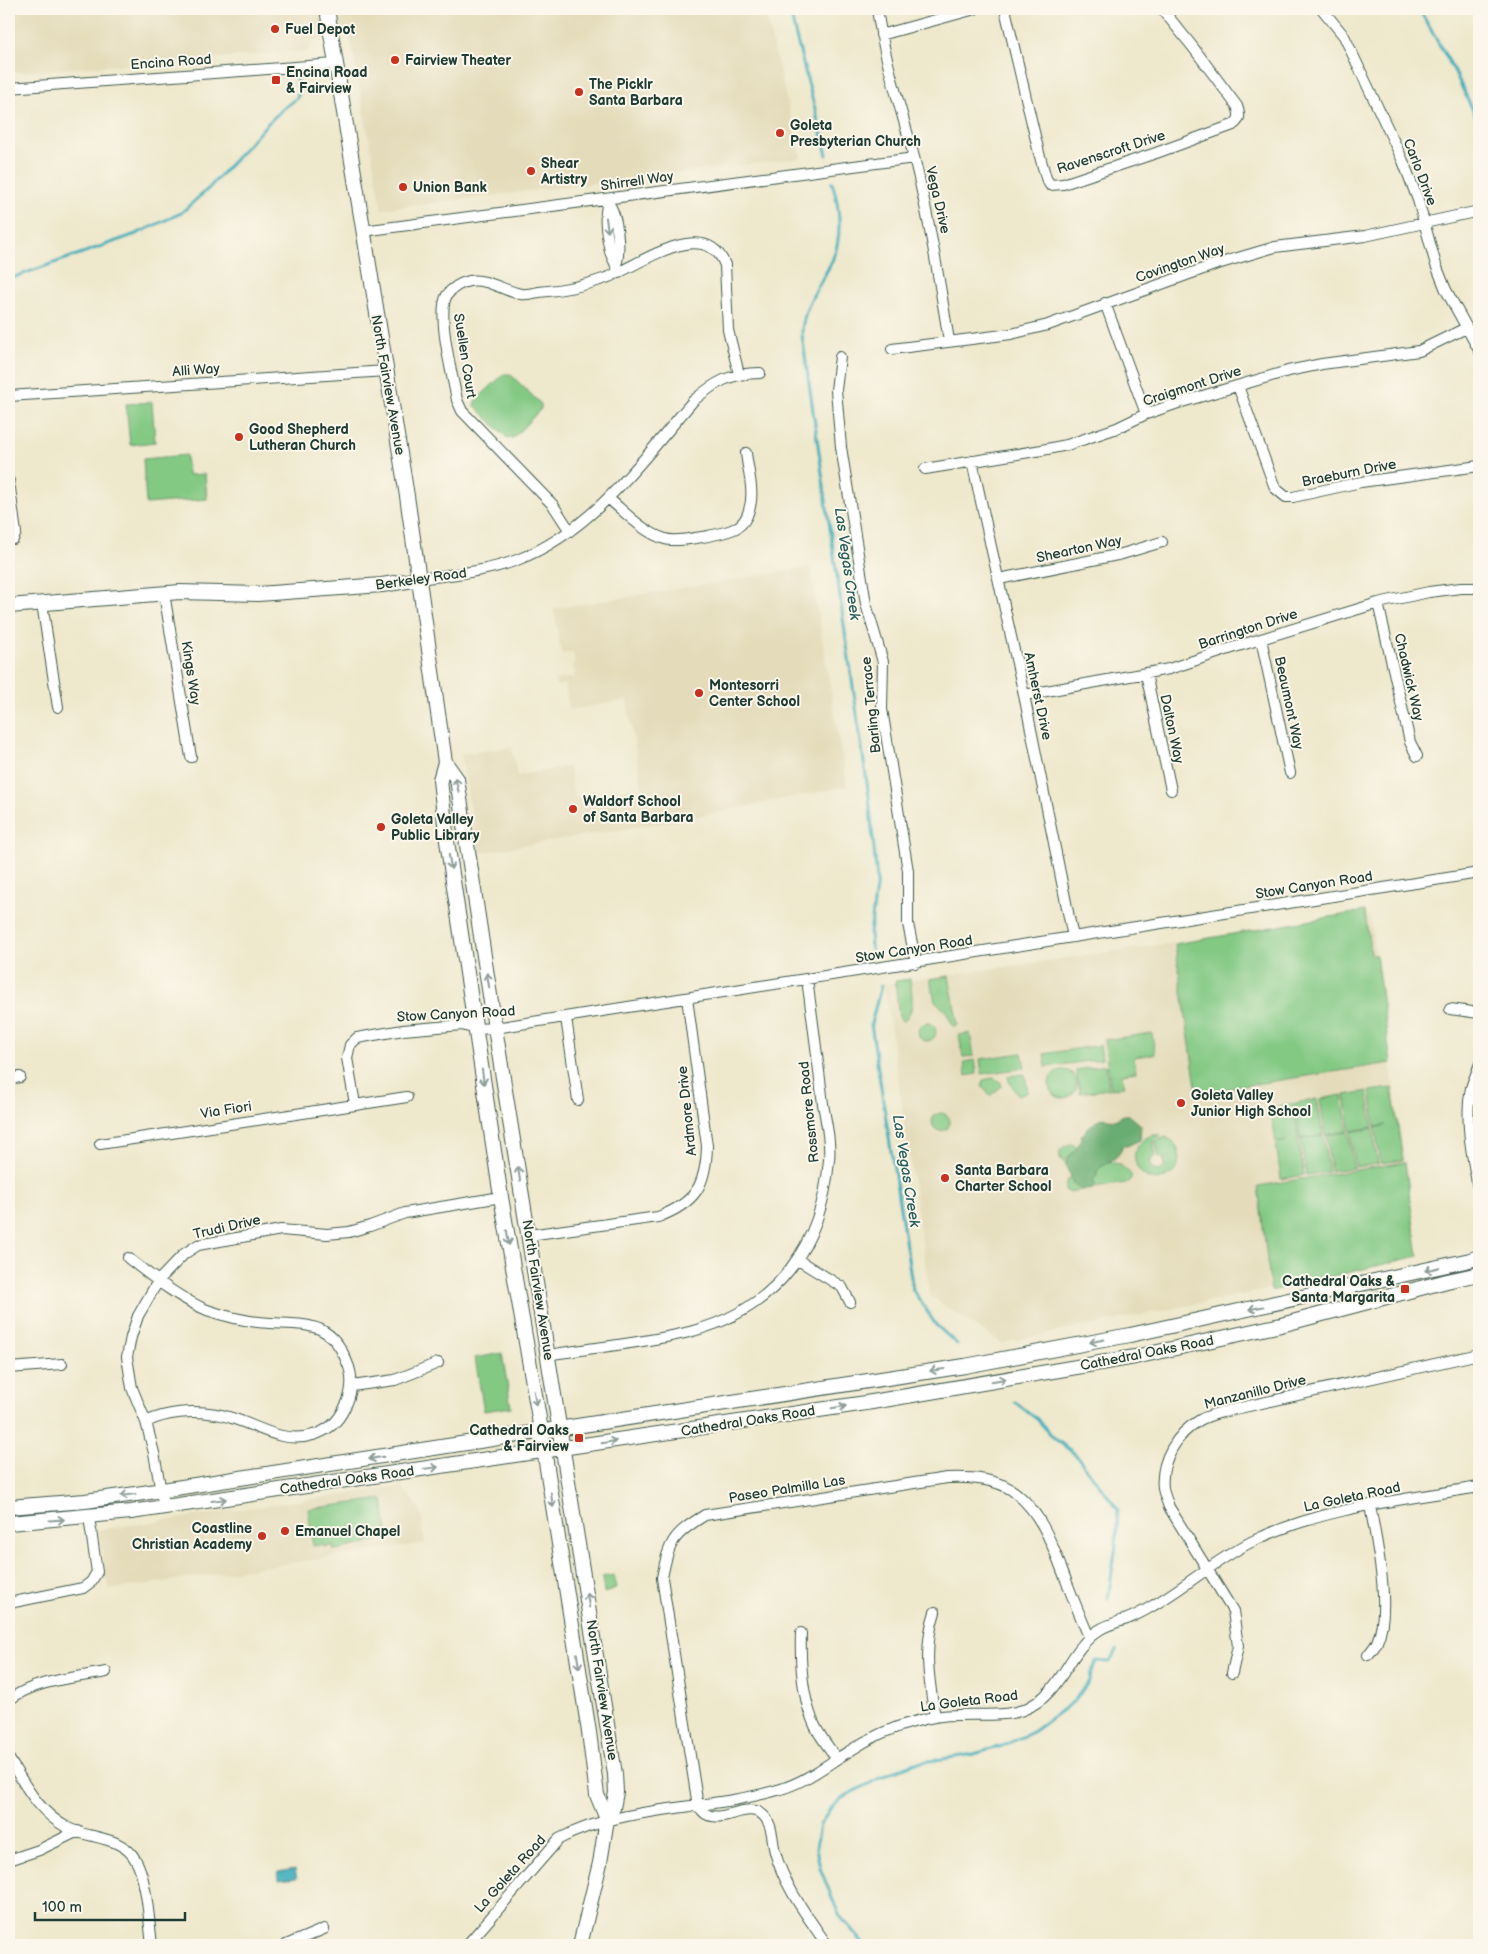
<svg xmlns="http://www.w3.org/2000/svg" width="1488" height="1954" viewBox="0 0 1488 1954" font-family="'Balsamiq Sans',sans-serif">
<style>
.built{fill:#e4dbba}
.green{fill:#83c984;stroke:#51835c}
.forest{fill:#6aad72;stroke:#447553}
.water{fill:#3eadbc;stroke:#2e7578}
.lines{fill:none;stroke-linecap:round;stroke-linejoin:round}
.stream{stroke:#3eadbc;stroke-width:3}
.street-casing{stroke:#3e574b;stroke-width:12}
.secondary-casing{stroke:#3e574b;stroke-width:16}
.street{stroke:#fff;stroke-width:10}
.secondary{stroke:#fff;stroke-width:14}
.oneway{stroke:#8f9e9a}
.poi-dot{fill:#c8321e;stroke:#fbf7ec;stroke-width:2}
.labels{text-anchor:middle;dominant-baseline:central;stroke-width:4;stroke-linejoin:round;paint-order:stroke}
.poi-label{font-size:14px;font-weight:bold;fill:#1f3d34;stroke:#fbf7ec;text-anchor:start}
.street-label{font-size:14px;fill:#1f3d34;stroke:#fbf7ec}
.water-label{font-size:15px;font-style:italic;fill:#285f5d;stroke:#fbf7ec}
</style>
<rect width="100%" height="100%" fill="#fbf7ec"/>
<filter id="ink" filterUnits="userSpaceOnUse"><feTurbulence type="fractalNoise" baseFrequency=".02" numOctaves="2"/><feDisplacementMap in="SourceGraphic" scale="10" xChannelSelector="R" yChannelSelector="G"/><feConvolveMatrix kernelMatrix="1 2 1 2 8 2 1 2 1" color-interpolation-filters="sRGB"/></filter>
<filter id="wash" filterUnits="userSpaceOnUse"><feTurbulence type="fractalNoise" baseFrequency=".0096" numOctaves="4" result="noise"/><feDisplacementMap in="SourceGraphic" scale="20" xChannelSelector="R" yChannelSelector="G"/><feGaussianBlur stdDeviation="1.12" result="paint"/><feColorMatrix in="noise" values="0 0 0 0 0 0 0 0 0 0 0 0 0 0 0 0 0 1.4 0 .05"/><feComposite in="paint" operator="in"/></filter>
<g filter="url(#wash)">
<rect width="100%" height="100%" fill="#eee8cc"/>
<path class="built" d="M9,9H764L801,158L382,209L350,36L312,42L308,51L9,73Z
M810,567L847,786L678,820L478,853L461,754L512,747L517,776L569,766L574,798L642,787L627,700L569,710L565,684L556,686L555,680L575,677L573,664L575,663L573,652L561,654L554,609Z
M1370,915L1417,1254L1266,1290L1001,1343L930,1296L884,984Z
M402,1486L421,1512L425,1543L108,1590L98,1530Z"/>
<path class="green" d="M504,374H510L541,404V409L513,438H507L475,406V401Z
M152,402L155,442L130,445L126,404Z
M186,455L188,475L205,474L207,499L146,504L143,459Z
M1365,911L1370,949L1372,955H1376L1391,1063L1197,1093L1175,944Z
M949,976L958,1025L953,1026L947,1013L935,1001L930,979Z
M910,979C912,994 916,1011 903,1022L899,1017L895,981Z
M918 1032a9 9 0 1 1 18 0a9 9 0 1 1-18 0Z
M970,1033L974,1056L963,1057L959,1035Z
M1152,1033L1155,1054L1134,1057L1136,1072L1122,1074L1124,1087L1111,1089L1104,1040Z
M1100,1045L1102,1059L1046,1067L1044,1054Z
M1022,1053L1025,1068L982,1074L980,1059Z
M975,1060L977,1074L966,1076L964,1062Z
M1106,1065L1109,1089L1080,1093L1076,1070Z
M1049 1084a14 14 0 1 1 28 0a14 14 0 1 1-28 0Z
M1025,1074L1028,1092L1019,1096L1009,1081L1008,1076Z
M993,1078L1000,1081L1002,1086L990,1096L982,1086L983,1080Z
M1392,1088L1403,1160L1381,1163L1375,1128L1386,1125L1375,1127L1370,1091Z
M1367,1091L1373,1127L1350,1131L1345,1095Z
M1342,1095L1348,1131L1325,1135L1320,1099Z
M1317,1099L1323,1135L1300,1139L1295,1103Z
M1293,1103L1304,1175L1281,1179L1276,1143L1287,1141L1276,1142L1270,1107Z
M932 1122a9 9 0 1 1 18 0a9 9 0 1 1-18 0Z
M1373,1128L1378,1164L1356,1167L1350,1132Z
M1348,1132L1354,1168L1331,1171L1326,1135Z
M1153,1135H1161L1154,1141L1155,1156L1152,1159L1150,1164L1153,1170L1160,1171L1165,1166L1164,1159L1158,1156L1156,1141L1166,1137C1175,1142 1180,1148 1179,1158C1179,1165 1176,1171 1170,1175C1142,1195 1116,1147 1153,1135Z
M1323,1136L1329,1172L1306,1175L1301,1139Z
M1069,1144L1075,1145L1079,1150L1067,1164C1060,1161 1058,1156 1061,1149Z
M1109,1161C1119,1164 1126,1168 1132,1176L1130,1180L1126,1183L1069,1192L1065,1190C1065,1170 1094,1164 1109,1161Z
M1405,1162L1418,1256L1271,1291L1258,1186Z
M502,1353L511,1407L484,1411L475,1358Z
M383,1499L388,1539L367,1542L366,1544L334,1550L333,1546L324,1547L323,1545L313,1546L308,1509Z
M614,1575L616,1589L604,1593L602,1577Z"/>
<path class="forest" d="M1123,1115H1129L1141,1125L1140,1140L1127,1146H1122C1121,1160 1105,1161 1097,1171V1176L1093,1179L1095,1184L1093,1189C1084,1191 1080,1189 1073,1184C1073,1176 1066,1171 1066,1164C1067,1155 1081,1148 1081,1135L1085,1133L1086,1129L1101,1118L1116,1120Z"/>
<path class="water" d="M295,1869L297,1878L279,1880L278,1872Z"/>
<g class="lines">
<path class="stream" d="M790,9L794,29L827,155
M1419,9L1455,72L1479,124
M832,182C840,208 843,236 832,261C820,286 802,306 802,335L869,797L877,880L870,934L872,957
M9,279L136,234L181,213L209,188L266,125L284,108L297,98L299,92L296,78
M881,986L871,1024L913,1290L936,1325L957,1344
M1015,1402L1037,1419L1054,1438L1075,1454L1118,1509L1116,1545L1108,1599
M865,1945L839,1915L820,1868L816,1848L820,1825L830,1809L843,1797L894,1771L916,1763L974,1754L1002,1746L1031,1733L1074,1701L1089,1681L1096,1661L1110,1662L1117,1650"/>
</g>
</g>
<g filter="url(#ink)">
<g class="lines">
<g class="street-casing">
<path id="street" d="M877,9C884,59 901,108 914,157C929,218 939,279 949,341
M1005,9L1039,153L1046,178L1050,185L1063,184L1156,153L1233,125C1241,119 1240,115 1237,106L1192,46L1162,9
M1322,9L1344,36L1403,161L1418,200L1436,265L1446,290L1479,350
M881,35L975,9
M9,88L335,64
M363,231L914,158
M617,262C620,249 618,214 608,203C603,217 607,237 610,251C612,259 617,265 619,273
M1105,303L1146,414
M892,349L1011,334L1048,325L1214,265L1275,247L1365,236L1479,211
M840,357L836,390L841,447L866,604L883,662L882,709L908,871V924L916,963
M1238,386L1275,488L1286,497H1293L1361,482L1479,466
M9,396L386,371
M972,461L1024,695L1073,937
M925,469L1042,450L1067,445L1117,428L1146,414L1175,404L1288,371L1322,364L1419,351L1466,328
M9,481L16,533L13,539H9
M609,499C626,513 643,532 665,539C676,543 725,534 736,528C743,524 747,518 749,510C755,493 748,471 746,453
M570,531L553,505L462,411L457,400C453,378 436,313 447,295C452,288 461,283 469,281C488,278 503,291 521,294C526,295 534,293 539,292C562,290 585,286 606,278C637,267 705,214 725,265L728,330L739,374
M420,579C452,574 486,572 517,560C593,531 642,460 693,401C715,382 731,373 760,373
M999,579L1122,554L1162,542
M164,593L191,757
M42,603L58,707
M1378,603L1410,742L1417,756
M1261,639L1290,773
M1146,674L1171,790
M1024,695L1169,669L1235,647L1378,603L1429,592L1461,588H1479
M1450,1009L1479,1013
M566,1018L578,1100
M1479,1066C1477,1073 1473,1081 1471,1088C1464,1121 1473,1160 1479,1193
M9,1079L20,1077
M355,1104L347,1058L350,1045L357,1038L403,1030L462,1025L476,1029L495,1028L1479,873
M100,1144L407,1097
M529,1235L658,1217C695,1203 706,1186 707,1146L687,998
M128,1258C153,1277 178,1298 207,1310C227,1317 249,1322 270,1323C307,1325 331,1321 347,1362C354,1377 352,1395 344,1409C338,1422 327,1431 313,1435C278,1446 250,1419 216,1414C193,1410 166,1412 146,1422
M798,1260L842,1287L850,1302
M548,1355C595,1347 648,1343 693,1331C778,1308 822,1245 829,1160C831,1142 826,1122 823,1104C818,1063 813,1021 807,980
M9,1368L62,1364
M352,1386L395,1380L438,1363
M164,1508L154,1453L146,1422L132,1388L127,1357L131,1337L138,1316L158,1281L184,1254L198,1245L281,1230L327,1234L349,1232L370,1226L405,1213L501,1197
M9,1603L83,1588L91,1582L97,1572L89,1517
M801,1633C800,1663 802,1698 815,1726C821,1738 830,1749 837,1759
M1368,1655C1371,1651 1375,1647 1377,1642C1392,1608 1376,1541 1370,1505
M1232,1673L1238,1646L1233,1611L1169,1507C1167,1501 1164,1495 1163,1488C1160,1461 1177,1433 1200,1420C1207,1416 1215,1414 1222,1412L1479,1354
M9,1700C35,1680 74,1678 106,1672
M935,1717C929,1680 923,1648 935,1612
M9,1759C25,1785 39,1813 68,1828C89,1839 122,1836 135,1859C147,1878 149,1922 152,1945
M9,1860L39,1850L78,1831
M286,1945L324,1929
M467,1945L559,1839C625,1804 710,1811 781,1789C807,1781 826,1765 848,1752C869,1738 893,1727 917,1721C931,1717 944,1715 957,1715C978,1714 1003,1717 1023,1710C1064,1693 1066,1652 1099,1630C1107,1625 1118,1622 1127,1619C1137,1615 1146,1610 1154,1605C1188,1585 1217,1559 1253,1541C1324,1507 1402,1500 1479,1487
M827,1945C808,1917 784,1886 775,1852C772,1841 773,1825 764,1816C748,1800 724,1824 706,1814C703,1812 700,1808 698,1806L662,1578C669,1542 672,1535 705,1515L947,1478C970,1477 999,1478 1017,1494C1043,1515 1054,1550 1066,1580C1073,1599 1081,1618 1089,1637"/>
</g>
<g class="secondary-casing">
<path id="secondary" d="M327,9L407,496L445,762L440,780L447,841L501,1197L539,1418L589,1732L597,1795L607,1819
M9,606L180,592L258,594L382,585L420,579
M445,762L457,779L495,1028L615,1774L616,1792L613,1808L607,1819L600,1863L580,1945
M9,1507L85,1501L143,1493L965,1366L1130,1335L1470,1260L1479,1257
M9,1523L131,1512L866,1403L1135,1357L1281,1325L1447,1281L1479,1274"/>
</g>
<use href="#street" class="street"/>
<use href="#secondary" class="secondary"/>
</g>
<defs><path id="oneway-shaft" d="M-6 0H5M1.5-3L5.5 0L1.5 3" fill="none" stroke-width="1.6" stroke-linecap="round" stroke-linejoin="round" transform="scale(1.25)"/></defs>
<g class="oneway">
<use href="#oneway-shaft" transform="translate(607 225) rotate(82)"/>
<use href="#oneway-shaft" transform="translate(457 785) rotate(-103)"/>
<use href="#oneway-shaft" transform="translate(450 862) rotate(81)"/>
<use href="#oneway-shaft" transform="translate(488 980) rotate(-99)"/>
<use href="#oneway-shaft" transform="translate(483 1077) rotate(82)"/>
<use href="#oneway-shaft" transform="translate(519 1174) rotate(-99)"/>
<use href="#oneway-shaft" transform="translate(508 1238) rotate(81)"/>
<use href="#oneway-shaft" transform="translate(1432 1269) rotate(167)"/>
<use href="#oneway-shaft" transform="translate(1256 1308) rotate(168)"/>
<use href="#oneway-shaft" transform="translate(1097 1341) rotate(169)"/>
<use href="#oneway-shaft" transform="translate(937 1370) rotate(172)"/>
<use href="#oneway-shaft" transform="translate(999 1380) rotate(-10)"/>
<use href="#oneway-shaft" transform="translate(535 1398) rotate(80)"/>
<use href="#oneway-shaft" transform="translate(839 1407) rotate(-9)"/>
<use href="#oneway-shaft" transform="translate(609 1442) rotate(-9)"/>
<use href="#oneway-shaft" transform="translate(376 1458) rotate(171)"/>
<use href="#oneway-shaft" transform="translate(431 1468) rotate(-8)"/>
<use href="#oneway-shaft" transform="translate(128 1495) rotate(172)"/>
<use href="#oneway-shaft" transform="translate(219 1500) rotate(-8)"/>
<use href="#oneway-shaft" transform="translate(552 1500) rotate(81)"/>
<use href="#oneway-shaft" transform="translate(57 1520) rotate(-4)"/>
<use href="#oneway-shaft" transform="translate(588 1600) rotate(-99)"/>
<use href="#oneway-shaft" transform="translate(578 1661) rotate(81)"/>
</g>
</g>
<g class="poi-dot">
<circle cx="275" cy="29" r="5"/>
<circle cx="395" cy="60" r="5"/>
<rect x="271" y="75" width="10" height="10" rx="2.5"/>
<circle cx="579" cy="92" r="5"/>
<circle cx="780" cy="133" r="5"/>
<circle cx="531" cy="171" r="5"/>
<circle cx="403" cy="187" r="5"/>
<circle cx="239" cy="437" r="5"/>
<circle cx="699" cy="693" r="5"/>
<circle cx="573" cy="809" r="5"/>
<circle cx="381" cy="827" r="5"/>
<circle cx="1181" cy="1103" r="5"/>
<circle cx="945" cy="1178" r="5"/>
<rect x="1400" y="1284" width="10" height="10" rx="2.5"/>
<rect x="574" y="1433" width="10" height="10" rx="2.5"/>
<circle cx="285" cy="1531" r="5"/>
<circle cx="262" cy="1536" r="5"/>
</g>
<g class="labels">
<g class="poi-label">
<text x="285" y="29">Fuel Depot</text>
<text x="405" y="60">Fairview Theater</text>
<text x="286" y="72">Encina Road<tspan x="286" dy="16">&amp; Fairview</tspan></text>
<text x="589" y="84">The Picklr<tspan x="589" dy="16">Santa Barbara</tspan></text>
<text x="790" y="125">Goleta<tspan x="790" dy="16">Presbyterian Church</tspan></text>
<text x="541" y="163">Shear<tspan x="541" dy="16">Artistry</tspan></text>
<text x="413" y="187">Union Bank</text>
<text x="249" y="429">Good Shepherd<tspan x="249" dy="16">Lutheran Church</tspan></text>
<text x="709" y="685">Montesorri<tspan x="709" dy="16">Center School</tspan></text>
<text x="583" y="801">Waldorf School<tspan x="583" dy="16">of Santa Barbara</tspan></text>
<text x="391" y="819">Goleta Valley<tspan x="391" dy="16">Public Library</tspan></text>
<text x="1191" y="1095">Goleta Valley<tspan x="1191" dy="16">Junior High School</tspan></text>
<text x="955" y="1170">Santa Barbara<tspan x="955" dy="16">Charter School</tspan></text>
<text x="1395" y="1281" text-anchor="end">Cathedral Oaks &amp;<tspan x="1395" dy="16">Santa Margarita</tspan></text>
<text x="569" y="1430" text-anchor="end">Cathedral Oaks<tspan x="569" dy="16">&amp; Fairview</tspan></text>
<text x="252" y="1528" text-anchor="end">Coastline<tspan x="252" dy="16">Christian Academy</tspan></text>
<text x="295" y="1531">Emanuel Chapel</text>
</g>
<g class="street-label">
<text transform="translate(171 62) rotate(-4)">Encina Road</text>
<text transform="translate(1111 152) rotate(-18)">Ravenscroft Drive</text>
<text transform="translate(1420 172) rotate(69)">Carlo Drive</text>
<text transform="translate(637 181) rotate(-8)">Shirrell Way</text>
<text transform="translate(938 200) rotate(77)">Vega Drive</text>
<text transform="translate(1180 263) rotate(-19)">Covington Way</text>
<text transform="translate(465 356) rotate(81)">Suellen Court</text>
<text transform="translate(196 370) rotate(-4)">Alli Way</text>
<text transform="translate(388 385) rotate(80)">North Fairview Avenue</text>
<text transform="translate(1192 386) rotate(-18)">Craigmont Drive</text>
<text transform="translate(1349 473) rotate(-11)">Braeburn Drive</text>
<text transform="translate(1079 549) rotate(-12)">Shearton Way</text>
<text transform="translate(421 579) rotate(-8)">Berkeley Road</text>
<text transform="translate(1248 629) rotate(-18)">Barrington Drive</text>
<text transform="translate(191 673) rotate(81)">Kings Way</text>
<text transform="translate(1409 677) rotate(77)">Chadwick Way</text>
<text transform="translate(1038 696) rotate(78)">Amherst Drive</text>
<text transform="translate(1289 703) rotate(78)">Beaumont Way</text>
<text transform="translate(871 705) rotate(-96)">Barling Terrace</text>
<text transform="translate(1172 729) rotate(78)">Dalton Way</text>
<text transform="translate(1314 885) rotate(-9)">Stow Canyon Road</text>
<text transform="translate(914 949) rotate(-9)">Stow Canyon Road</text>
<text transform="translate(456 1014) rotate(-3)">Stow Canyon Road</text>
<text transform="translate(226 1110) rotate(-9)">Via Fiori</text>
<text transform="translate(687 1111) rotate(-96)">Ardmore Drive</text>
<text transform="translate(809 1112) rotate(-96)">Rossmore Road</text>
<text transform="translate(227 1227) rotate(-13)">Trudi Drive</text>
<text transform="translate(538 1290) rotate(81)">North Fairview Avenue</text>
<text transform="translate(1147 1353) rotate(-11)">Cathedral Oaks Road</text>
<text transform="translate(1255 1392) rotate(-14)">Manzanillo Drive</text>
<text transform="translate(748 1421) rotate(-9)">Cathedral Oaks Road</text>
<text transform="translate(347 1480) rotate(-8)">Cathedral Oaks Road</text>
<text transform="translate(787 1489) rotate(-9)">Paseo Palmilla Las</text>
<text transform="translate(1352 1497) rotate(-12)">La Goleta Road</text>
<text transform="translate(602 1690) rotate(81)">North Fairview Avenue</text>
<text transform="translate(969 1701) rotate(-7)">La Goleta Road</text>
<text transform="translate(510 1874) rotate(-48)">La Goleta Road</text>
</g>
<g class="water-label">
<text transform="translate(847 564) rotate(82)">Las Vegas Creek</text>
<text transform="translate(906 1171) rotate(81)">Las Vegas Creek</text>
</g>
</g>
<rect width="1488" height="1954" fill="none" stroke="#fbf7ec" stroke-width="30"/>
<path d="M35 1912v8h150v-8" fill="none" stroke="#1f3d34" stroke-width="2.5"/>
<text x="42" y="1912" font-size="15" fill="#1f3d34" stroke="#fbf7ec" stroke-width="4" paint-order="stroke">100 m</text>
</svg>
